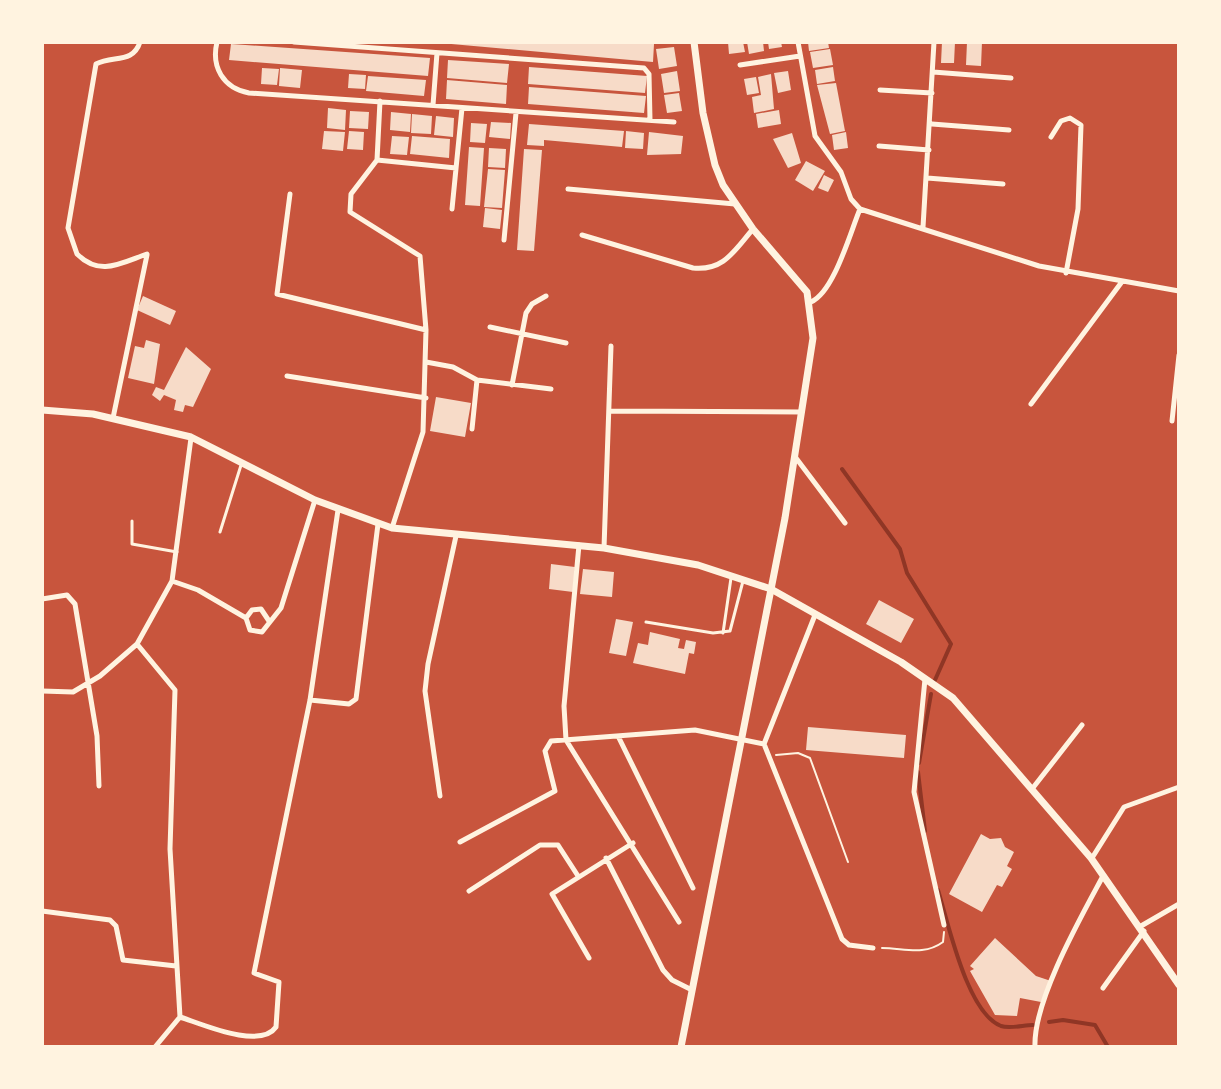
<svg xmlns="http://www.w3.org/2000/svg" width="1221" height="1089" viewBox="0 0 1221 1089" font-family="Ubuntu,sans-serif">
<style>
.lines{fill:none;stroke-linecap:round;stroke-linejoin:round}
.stream{stroke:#8f3625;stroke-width:4}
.building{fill:#f7dbc8}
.path{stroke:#fff3e0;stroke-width:2}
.service{stroke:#fff3e0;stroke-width:3}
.minor{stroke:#fff3e0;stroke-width:5}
.tertiary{stroke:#fff3e0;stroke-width:7}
.secondary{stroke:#fff3e0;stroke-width:7}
</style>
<rect width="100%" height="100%" fill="#c8553d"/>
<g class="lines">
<path class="stream" d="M842,469L900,549L907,573L951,644L935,680
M919,763L931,694
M918,772L925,831
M938,890C948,922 967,1013 1001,1026C1010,1029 1024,1025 1033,1025
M1049,1022L1063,1020L1095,1025L1108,1047"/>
</g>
<path class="building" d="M429,42H631L654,44L653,62Z
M728,42H743L745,52L729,54Z
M747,42H763L764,51L749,54Z
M768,42H781L782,47L769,49Z
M808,42H828L829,48L809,51Z
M942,42H955L954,63H941Z
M967,42H982L981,66L966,65Z
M231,44L430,58L428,76L229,60Z
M674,47L677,66L659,69L656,49Z
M830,49L833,65L813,68L810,52Z
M448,60L509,64L507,83L447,78Z
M529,67L647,76L645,93L528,84Z
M833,67L835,81L817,84L815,70Z
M262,68L279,69L277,85L261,84Z
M280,68L302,70L300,88L279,86Z
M677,71L680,91L664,93L661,74Z
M788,71L791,90L778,93L774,73Z
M349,74L366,75L365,89L348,88Z
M771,74L774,109L754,113L752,97L761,95L758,77Z
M368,76L426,80L424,96L366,91Z
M756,77L759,93L747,95L744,79Z
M447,80L507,85L506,104L446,99Z
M836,83L845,131L830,134L817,85Z
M529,87L646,96L644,113L528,104Z
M679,93L682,111L667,113L664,95Z
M328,108L346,110L345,130L327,128Z
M779,110L781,124L758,128L756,114Z
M350,111L369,112L368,129L349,128Z
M391,112L411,114L410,132L390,130Z
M412,114L432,116L431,134L411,133Z
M436,116L454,118L453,137L434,135Z
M491,122L511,123L510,139L489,137Z
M471,123L487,124L485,143L470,142Z
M529,124L624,131L622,147L544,140V146L527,145Z
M324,131L345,132L343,151L322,149Z
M349,131L364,132L363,150L347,149Z
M626,131L644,133L643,149L625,148Z
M649,132L683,136L681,154L647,155Z
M846,132L848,148L834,150L832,135Z
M792,133L801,163L788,168L773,139Z
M392,136L409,137L407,155L390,154Z
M412,136L450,139L449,158L410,154Z
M469,147L484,148L480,206L465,205Z
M489,148L506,149L505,168L488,167Z
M524,149L542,150L534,251L517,250Z
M806,161L825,171L813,191L795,180Z
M488,169L505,170L502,208L484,207Z
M824,175L834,180L828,192L818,188Z
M485,208L502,210L500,229L483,227Z
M143,296L176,311L170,325L137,310Z
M146,340L160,344L154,384L128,378L135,346L144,348Z
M186,347L211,369L193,407L185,405L183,412L174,410L176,400L164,395L160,401L152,395L156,387L164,390Z
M436,397L471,403L465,437L430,431Z
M551,564L575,567L573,592L549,589Z
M583,569L614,572L612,597L580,594Z
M879,600L914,619L901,643L866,624Z
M616,619L633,622L626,656L609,653Z
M650,632L680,639L678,648L684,649L686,640L696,642L694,654L689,653L685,674L633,663L638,643L648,645Z
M808,727L906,735L904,758L806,750Z
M981,834L990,839L1001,838L1005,847L1014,852L1007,866L1012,869L1002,887L997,885L982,912L949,894Z
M995,938L1036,976L1051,981L1041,1002L1020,998L1017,1016L995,1015L970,971L974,969L970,966Z"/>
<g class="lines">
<path class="path" d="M776,755L798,753L810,758L848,862
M882,948C904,948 924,956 943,942L944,932"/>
<path class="service" d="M132,521V544L177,552
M220,532L242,462
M646,622L713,633L730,631L743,581
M723,633L731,578"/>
<path class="minor" d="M140,42C133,64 113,55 96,64L68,228L77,254C100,277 121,263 147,254
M217,42C211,67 223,88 249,93L674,122
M294,42L644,68L649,74L650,120
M798,42L815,136L841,172L851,199L860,209L1039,266L1179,291
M740,65L800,56
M933,72L1011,78
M880,90L932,93
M380,101L377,160L456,168
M433,105L437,53
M932,124L1009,130
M1051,137L1061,121L1070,118L1081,125L1078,209L1066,273
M879,146L929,150
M377,160L351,194L350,212L420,256L426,330L423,432L392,528
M927,178L1003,184
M568,189L735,204
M290,194L277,294L426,330
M452,209L462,108
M923,227L934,42
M582,235L693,268C724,271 734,251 753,229
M504,240L516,113
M811,302C834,292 850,233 860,209
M490,327L566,343
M426,362L453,367L477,380L551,389
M287,376L426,398
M512,385L526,313L532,304L546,296
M1031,404L1121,283
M611,411L802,412
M113,418L147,255
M1172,421L1179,355
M472,429L477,380
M796,458L845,523
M579,545L564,706L566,740L679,922
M604,548L611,346
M172,581L198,590L246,618L250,630L262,632L281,608L315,500
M42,599L67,595L75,604L97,736L99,786
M815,615L764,744L842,939L849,945L873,948
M246,618L252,610L261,609L269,621
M137,644L175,690L170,849L180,1017L155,1047
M925,679L914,792L944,925
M42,691L73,692L100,676L137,644L172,581L191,438
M310,700L349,704L356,699L378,524
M618,736L693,888
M1032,789L1082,725
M440,796L425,691L428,664L456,536
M460,842L555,791L545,751L551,741L695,730L764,744
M606,858L663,970L672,980L692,990
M1092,858L1124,807L1179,787
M469,891L540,845H558L578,876
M42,911L110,920L116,926L123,960L176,966
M1141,926L1179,904
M589,958L552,894L633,843
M1103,988L1144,931
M180,1017C202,1024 260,1050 276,1027L279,982L254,973L310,700L338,510
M1035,1047C1033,1001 1081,917 1103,876"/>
<path class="tertiary" d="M42,410L93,414L191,437L315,500L392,528L604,548L698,565L771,589L901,662L953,698L1091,858L1179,985"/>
<path class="secondary" d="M681,1047L785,518L813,338L807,292L753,229L723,185L715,165L703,113L694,42"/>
</g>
<rect width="1221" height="1089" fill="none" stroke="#fff3e0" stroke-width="88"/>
</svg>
